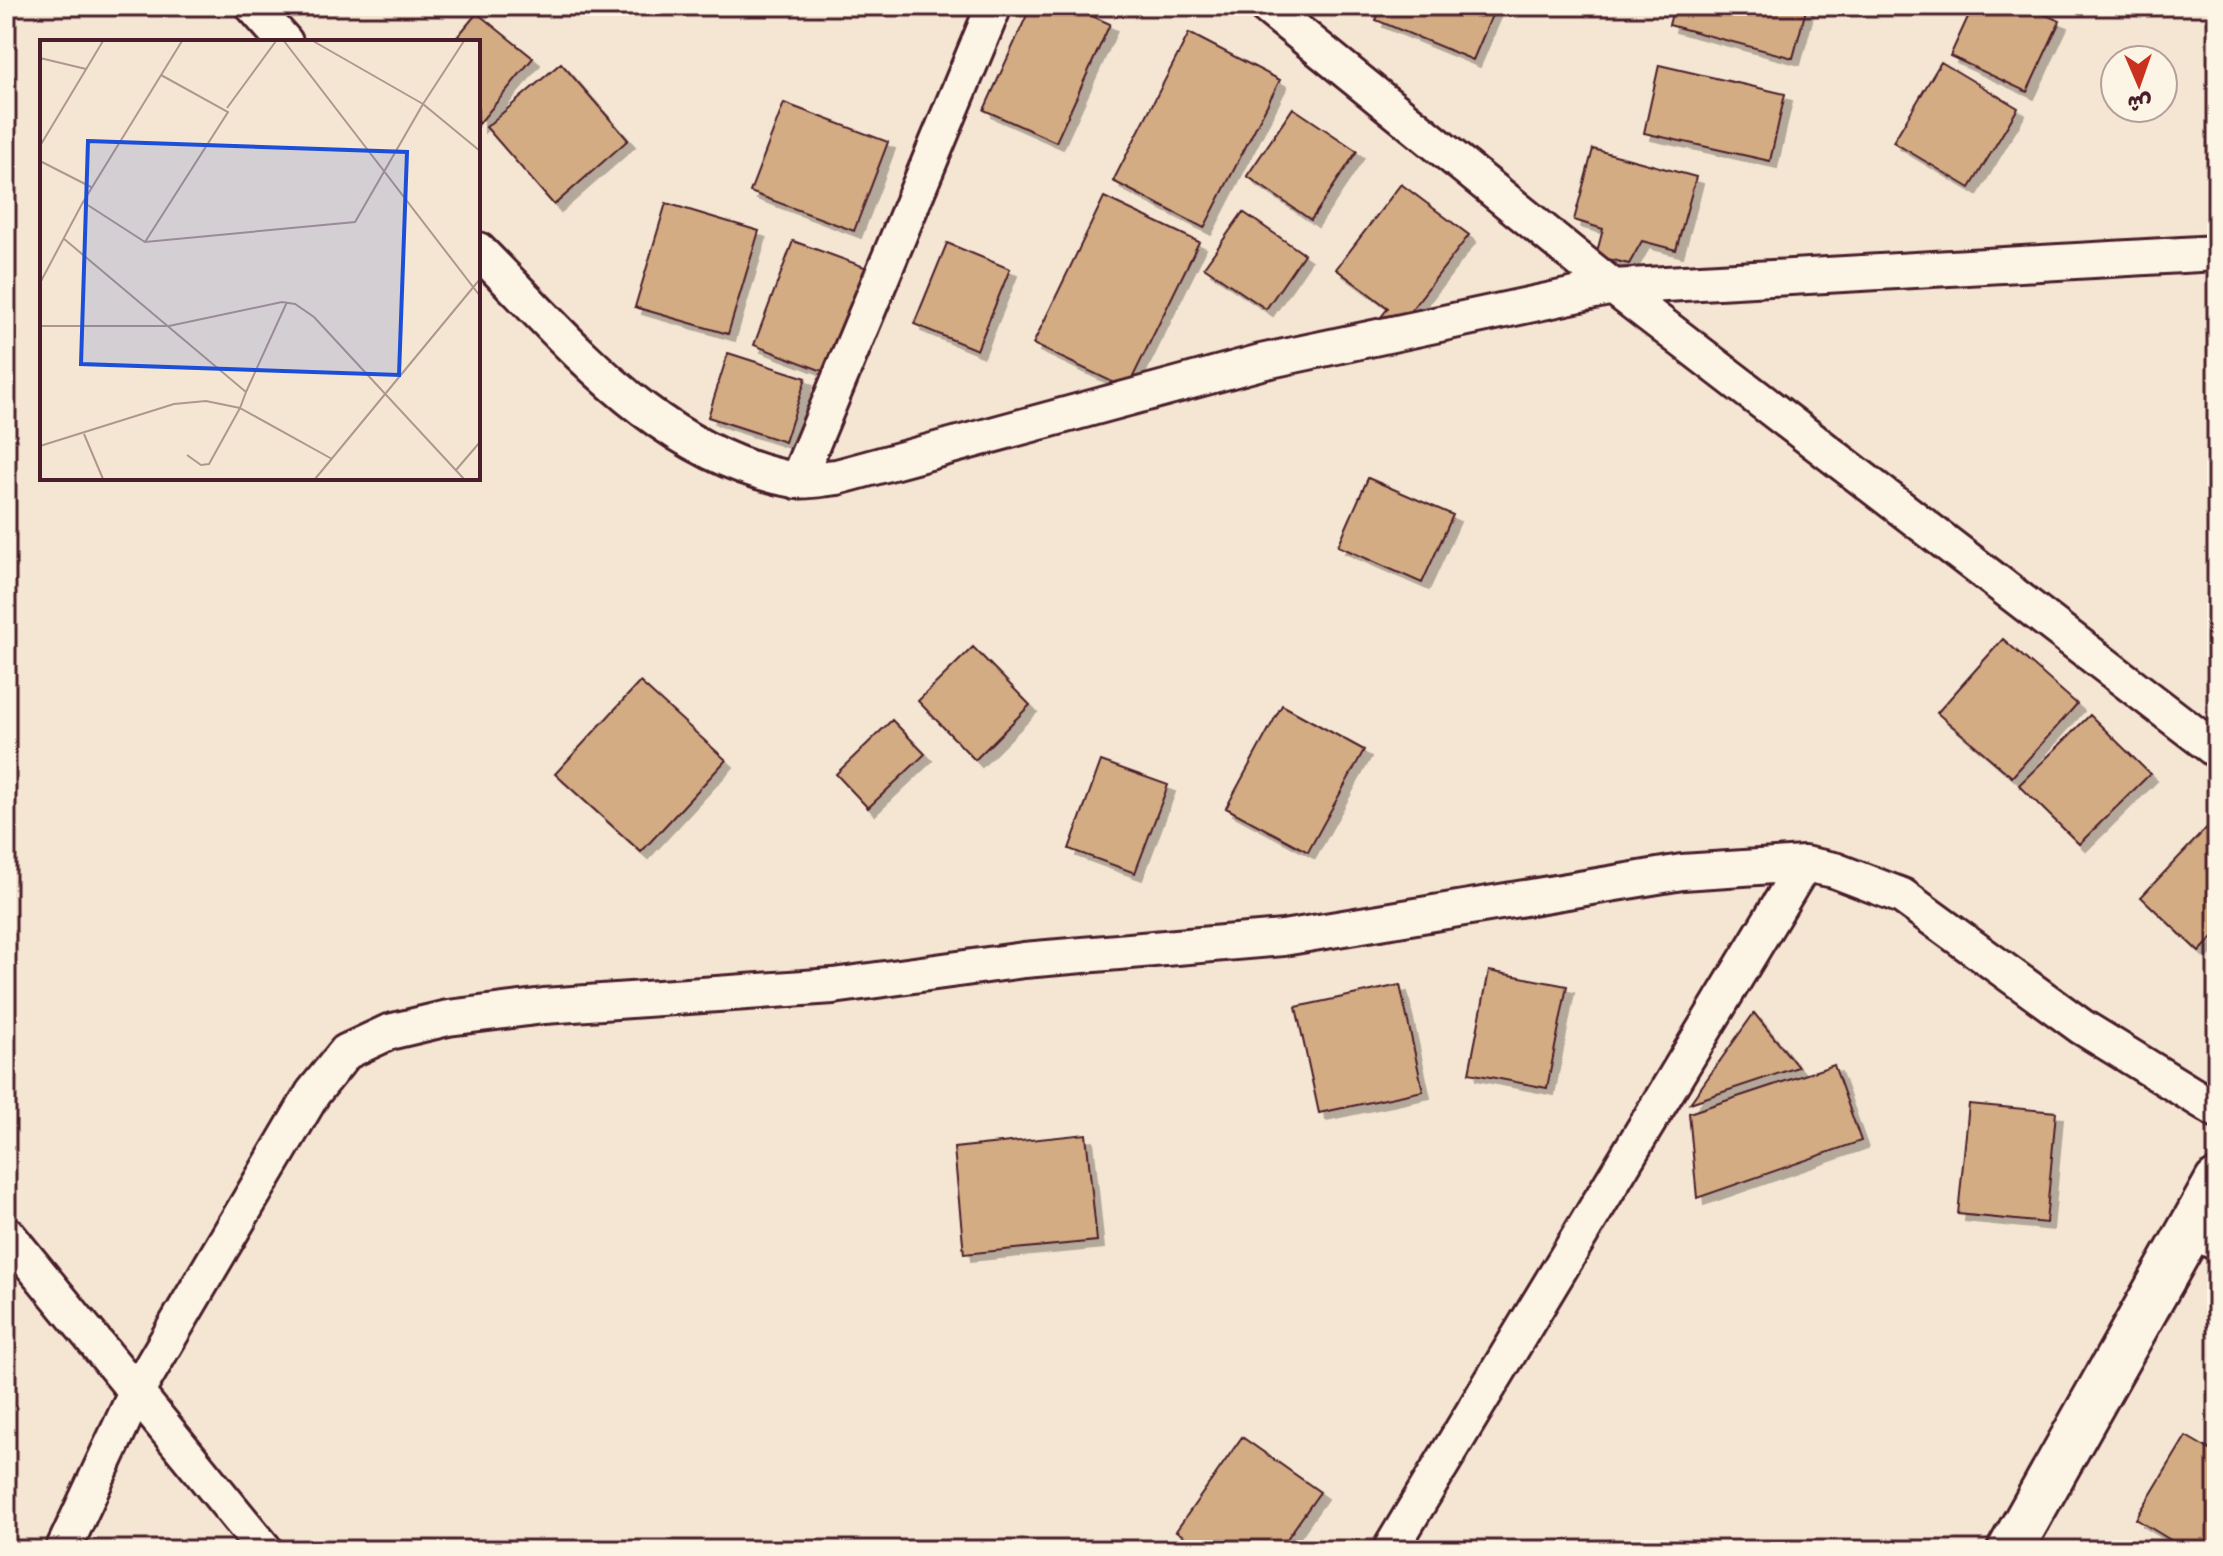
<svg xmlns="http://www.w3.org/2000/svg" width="2223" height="1556" viewBox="0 0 2223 1556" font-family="'Indie Flower','Playpen Sans Arabic',sans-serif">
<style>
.building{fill:#d3ac84;stroke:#4a1f2b;stroke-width:2;filter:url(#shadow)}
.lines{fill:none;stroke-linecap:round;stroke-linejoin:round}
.street-casing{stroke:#4a1f2b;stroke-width:40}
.secondary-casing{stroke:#4a1f2b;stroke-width:50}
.street{stroke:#fcf5e5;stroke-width:34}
.secondary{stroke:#fcf5e5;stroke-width:44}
.inset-road{fill:none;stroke:#b0968f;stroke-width:2}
.view{fill:#1d4ed8;fill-opacity:0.15;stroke:#1d4ed8;stroke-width:4}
.inset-edge{fill:none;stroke:#4a1f2b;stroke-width:4}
</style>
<defs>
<filter id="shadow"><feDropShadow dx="7" dy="7" stdDeviation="0" flood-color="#0004"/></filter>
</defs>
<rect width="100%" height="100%" fill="#f4e6d2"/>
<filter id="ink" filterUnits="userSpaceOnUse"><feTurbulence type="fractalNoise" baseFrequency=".0125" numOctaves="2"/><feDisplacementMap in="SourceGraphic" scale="16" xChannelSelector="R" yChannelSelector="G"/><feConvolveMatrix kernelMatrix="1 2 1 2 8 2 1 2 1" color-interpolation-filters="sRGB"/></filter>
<g filter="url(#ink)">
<path class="building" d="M1031,6H1070L1110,24L1056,142L984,110Z
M1382,6H1496L1473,60L1376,20Z
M1674,6H1807L1793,58L1669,25Z
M1973,6H2025L2060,21L2027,92L1950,56Z
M477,13L533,58L478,125V42H453Z
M1189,33L1280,80L1204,228L1113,181Z
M1941,62L2018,108L1970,188L1893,142Z
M561,63L628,140L554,205L486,127Z
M1659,65L1785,94L1770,161L1644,133Z
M784,103L888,142L854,231L750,192Z
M1293,108L1357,151L1311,220L1247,176Z
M1593,149L1696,177L1676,250L1642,241L1629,264L1596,256L1603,229L1574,220Z
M1401,184L1469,235L1398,327L1378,321L1388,308L1336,269Z
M1104,197L1199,242L1127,389L1033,344Z
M666,203L759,231L728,334L635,307Z
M1243,212L1304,254L1266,309L1204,267Z
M793,241L873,270L833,375L754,345Z
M947,243L1010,269L977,350L914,324Z
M728,353L806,378L785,442L708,417Z
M1368,478L1453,515L1422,583L1338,546Z
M2003,639L2077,704L2012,777L1937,713Z
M973,647L1030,705L975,760L918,701Z
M640,682L726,760L641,852L555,774Z
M1282,705L1364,750L1308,852L1226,808Z
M2090,715L2150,774L2079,844L2019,785Z
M892,720L925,754L868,808L836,774Z
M1101,761L1168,785L1135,873L1069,849Z
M2215,819L2217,933L2199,952L2141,897Z
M1489,971L1567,986L1547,1088L1469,1073Z
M1400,985L1423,1091L1319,1113L1296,1007Z
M1754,1013L1798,1067L1690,1103Z
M1834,1065L1861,1141L1697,1198L1689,1113Z
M1969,1104L2056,1112L2046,1223L1958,1214Z
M1086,1134L1097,1241L964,1254L954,1148Z
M2186,1436L2217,1454V1550H2187L2136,1519Z
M1242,1437L1320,1492L1279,1550H1204L1176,1531Z"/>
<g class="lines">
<g class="street-casing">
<path id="street" d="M253,6L285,42
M1266,6L1613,287L2217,751
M478,250C569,341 659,456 795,480C808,482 824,478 837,477L1261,362L1613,287L2217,253
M797,481L994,6
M2191,1230L2217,1243
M6,1233L265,1550
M63,1550L136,1393L313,1093L346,1052L389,1032L448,1018L544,1006L833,986L1024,960L1283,938L1682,872L1804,864L1834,870L1902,896L2082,1027L2217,1110
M1390,1550L1804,864"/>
</g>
<g class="secondary-casing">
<path id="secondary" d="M2010,1550L2217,1182"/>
</g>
<use href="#street" class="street"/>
<use href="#secondary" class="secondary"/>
</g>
</g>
<g transform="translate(40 40)">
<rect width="440" height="440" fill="#f4e6d2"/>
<path class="inset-road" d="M244,1L440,256M424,1L383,64L440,111M0,18L46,29M187,68L236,1M0,106L63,1M0,121L51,147M43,162L105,202L315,182L383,64L273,1M23,198L206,352L200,368L292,419M105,202L188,72L121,35M0,243L43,162L142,1M0,286H129L242,262L255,264L274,277L424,439M206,352L247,262M44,394L63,439M0,406L134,364L166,361L200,368L169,424L161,425L147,415M416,430L440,402M275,439L440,239"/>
<path class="view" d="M48,101L367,112L359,335L41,324Z"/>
<rect width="440" height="440" class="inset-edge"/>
</g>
<rect width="2223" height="1556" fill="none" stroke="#fcf5e5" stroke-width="32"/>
<rect x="16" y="16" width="2191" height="1524" fill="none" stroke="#4a1f2b" stroke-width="3" filter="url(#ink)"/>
<g transform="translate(2139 84) rotate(178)"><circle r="38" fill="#fcf5e5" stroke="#b59f9b" stroke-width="2"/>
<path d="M0-6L14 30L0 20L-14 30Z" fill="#c8321e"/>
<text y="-12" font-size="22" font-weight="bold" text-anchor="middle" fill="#4a1f2b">ش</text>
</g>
</svg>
